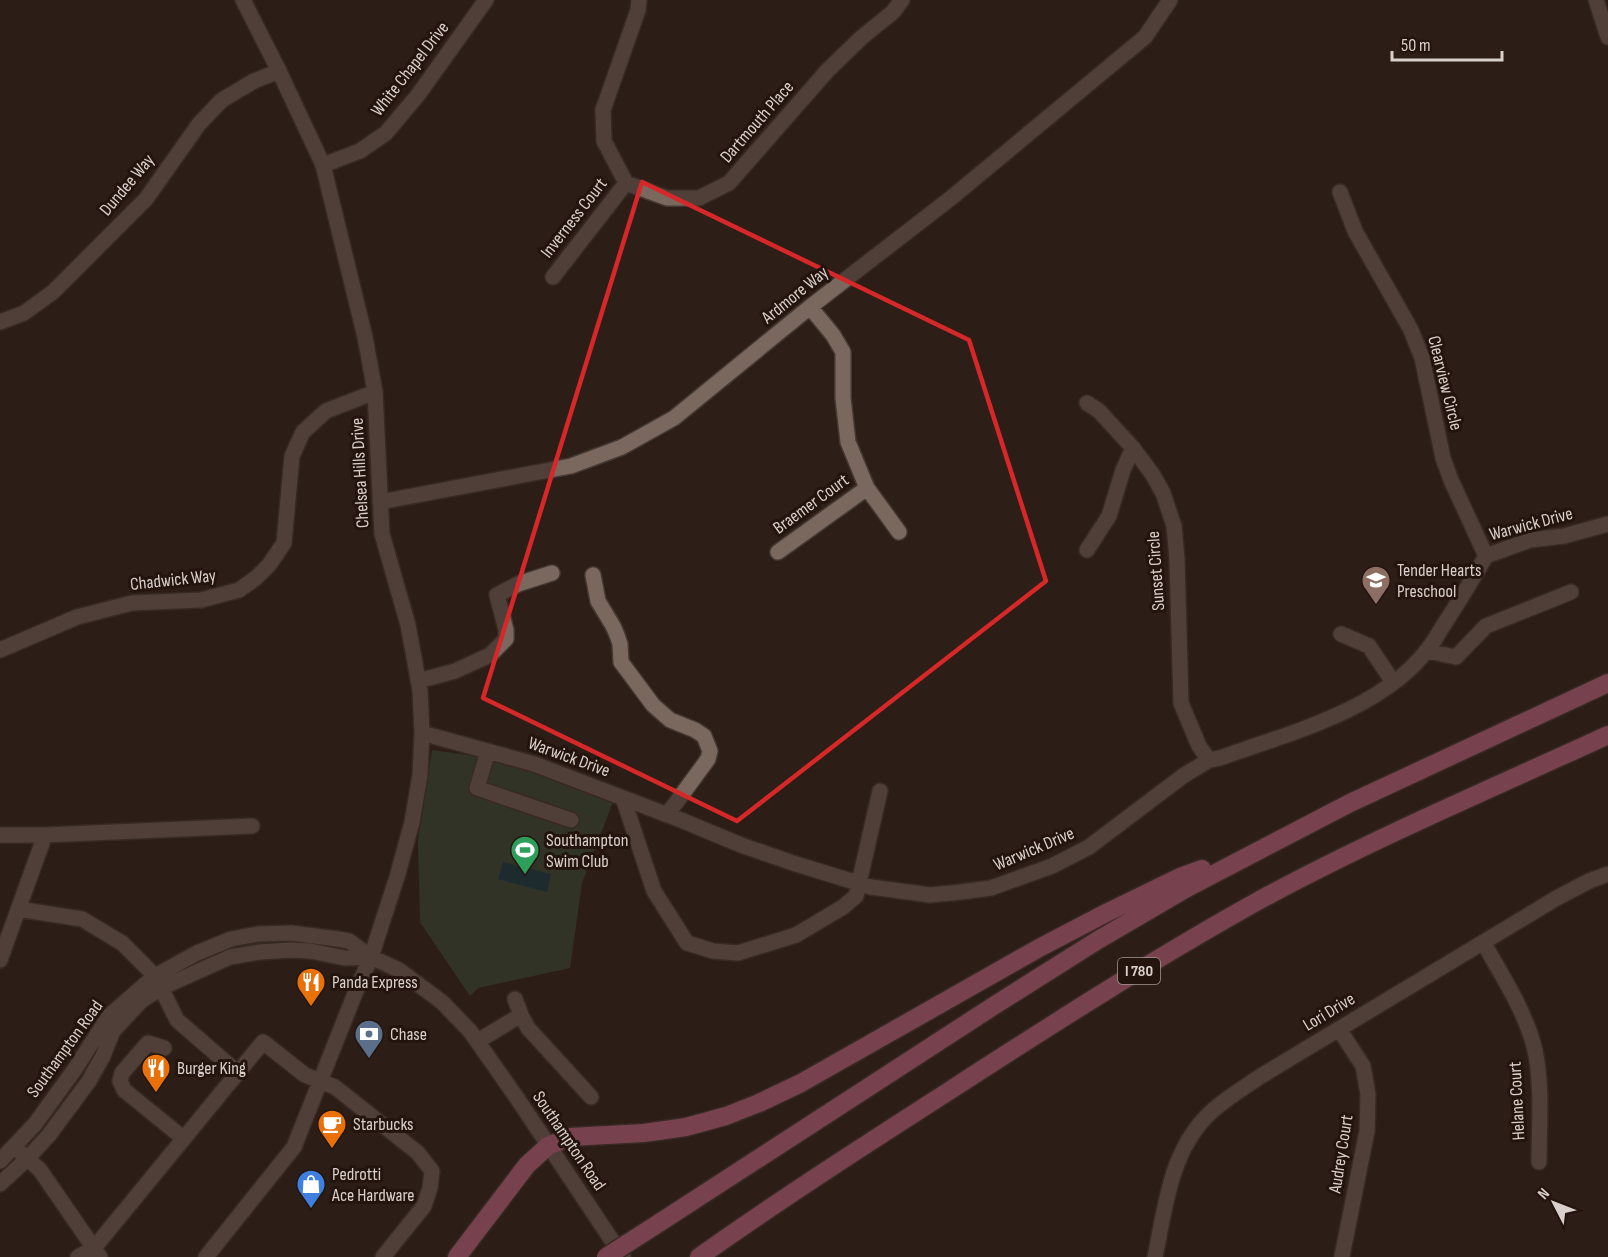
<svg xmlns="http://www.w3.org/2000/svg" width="1608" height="1257" viewBox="0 0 1608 1257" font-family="'Sofia Sans Condensed',sans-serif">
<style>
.green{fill:#384e3b}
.water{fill:#0c3d49}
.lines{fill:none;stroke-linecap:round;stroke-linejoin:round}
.minor-casing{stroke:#443833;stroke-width:18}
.highway-casing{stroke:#443833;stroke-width:21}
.minor{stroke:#7a685f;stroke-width:15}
.highway{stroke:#d1708e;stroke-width:18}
.highway-bridge-casing{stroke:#443833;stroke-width:21;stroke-linecap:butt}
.highway-bridge{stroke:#d1708e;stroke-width:18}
.marked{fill:none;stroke:#d62828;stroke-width:4.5;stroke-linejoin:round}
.labels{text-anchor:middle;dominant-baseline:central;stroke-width:6;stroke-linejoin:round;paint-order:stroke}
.shield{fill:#23150e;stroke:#a39892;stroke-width:1.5}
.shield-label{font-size:16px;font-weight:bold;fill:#dad0cb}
.street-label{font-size:18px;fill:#dad0cb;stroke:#23150e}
.poi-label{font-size:18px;fill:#dad0cb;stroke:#23150e;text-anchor:start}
</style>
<rect width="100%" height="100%" fill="#2d1e17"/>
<path class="green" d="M432,750L496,759L613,802L582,883L570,968L478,988L470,996L420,922L418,840Z"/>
<path class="water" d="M503,862L551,874L547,892L498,879Z"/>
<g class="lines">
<g class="minor-casing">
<path id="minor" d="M639,0L638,10L603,110L604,141L626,183L667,198H699L729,183L827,71L861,38L893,12L902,0
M1596,0L1608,37
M323,165L360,151L386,133L418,95L486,0
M1340,192L1355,231L1411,330L1422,358L1443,458L1451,480L1486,556
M553,277L626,183
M810,307L833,335L843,352V398L848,442L867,488L899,532
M0,322L24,313L53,292L146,199L199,124L222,100L254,81L279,71
M1087,403L1099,411L1133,448L1153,475L1163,493L1174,526L1177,559L1181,703L1199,746L1209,760
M380,502L571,466L622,447L674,418L810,307L951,198L1145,37L1170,0
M1087,550L1109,516L1123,470L1133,448
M778,552L867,488
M593,575L598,601L613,626L617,635L620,644L621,662L653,705L670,720L695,730L704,736L710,751L708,759L667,815
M1341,634L1369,646L1393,682
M0,650L77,617L132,603L201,600L239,590L256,578L269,565L284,543L292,456L303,432L326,411L375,392
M1427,651L1456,657L1486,626L1571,592
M418,681L455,671L490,655L506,639V630L497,595L518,584L552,573
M422,733L534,764L681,820L741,845L796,864L871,887L930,895L961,892L991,888L1052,866L1089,847L1183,776L1209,760L1220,758C1289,733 1382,710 1428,649C1434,642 1438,634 1443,626C1458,603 1472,580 1486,556L1530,540L1564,536L1608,524
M488,751L477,788L571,820
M623,798L654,891L687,943L713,951L738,953L796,935L843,907L856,896L880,791
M0,835H45
M18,909L82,919L122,943L155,976L177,1020L237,1072
M1483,942C1502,976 1524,1009 1534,1046C1543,1083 1539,1124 1539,1162
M0,960L45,835L252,826
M515,999L521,1015
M1339,1029L1363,1066L1368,1094L1367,1131L1342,1256
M478,1041L521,1015L528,1028L591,1097
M164,1048L148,1043L122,1073L120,1081L124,1090L183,1138
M21,1153L40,1170L100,1257
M0,1161L35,1124L75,1069L109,1016L155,976L197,953L231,939L258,934L291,933L338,939L349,941L371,957L399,970L442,1002L470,1031L519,1101L623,1257
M0,1184L27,1159L49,1135L89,1081L103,1056L113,1031L141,1001L161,988L230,957L260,952L291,950L310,951L345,958L371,957
M78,1257L94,1248L263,1042L305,1075L335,1087L418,1153L432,1171L430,1188L424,1206L383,1257
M206,1257L294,1147L356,991L371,957L397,877L412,822L420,775L422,733L420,690L408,625L382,534L375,392L365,337L323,165L279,71L243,0
M1155,1257C1165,1209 1170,1155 1205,1118C1221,1101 1242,1089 1261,1076L1555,899L1589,881L1608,874"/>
</g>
<g class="highway-casing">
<path id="highway" d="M659,1223L995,1005L1098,940L1187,888L1350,803L1608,683
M457,1257L527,1165L548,1146L570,1137L644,1133L686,1127L726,1116L759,1103L801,1083L1039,948L1108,912L1180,877L1202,869
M699,1257C781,1199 865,1145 949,1091C1054,1023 1160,955 1269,895C1379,836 1495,787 1608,735"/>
</g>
<use href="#minor" class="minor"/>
<use href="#highway" class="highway"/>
<g class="highway-bridge-casing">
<path id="highway-bridge" d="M606,1257L659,1223"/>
</g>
<use href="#highway-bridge" class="highway-bridge"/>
</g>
<path d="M0 0H1608V1257H0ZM642,182L969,340L1046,581L737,821L483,698Z" fill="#2d1e17" fill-opacity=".55" fill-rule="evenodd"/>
<path class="marked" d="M642,182L969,340L1046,581L737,821L483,698Z"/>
<defs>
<g id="school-pin" transform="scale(1.5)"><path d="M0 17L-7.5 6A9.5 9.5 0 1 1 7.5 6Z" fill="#8d6e63" stroke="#23150e"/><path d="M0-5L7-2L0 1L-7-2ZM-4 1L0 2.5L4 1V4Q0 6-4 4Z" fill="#fff"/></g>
<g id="stadium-pin" transform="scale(1.5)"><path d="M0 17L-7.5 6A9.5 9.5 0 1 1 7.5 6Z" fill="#2e9e5b" stroke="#23150e"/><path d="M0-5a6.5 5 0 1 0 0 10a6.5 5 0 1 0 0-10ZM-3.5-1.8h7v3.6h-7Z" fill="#fff"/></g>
<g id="restaurant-pin" transform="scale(1.5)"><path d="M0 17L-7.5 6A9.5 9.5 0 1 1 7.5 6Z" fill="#e8710a" stroke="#23150e"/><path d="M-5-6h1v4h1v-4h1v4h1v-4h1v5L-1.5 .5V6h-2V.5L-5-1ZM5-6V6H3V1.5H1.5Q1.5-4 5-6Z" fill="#fff"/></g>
<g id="bank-pin" transform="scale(1.5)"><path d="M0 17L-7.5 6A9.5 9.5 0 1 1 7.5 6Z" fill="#5c6f8a" stroke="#23150e"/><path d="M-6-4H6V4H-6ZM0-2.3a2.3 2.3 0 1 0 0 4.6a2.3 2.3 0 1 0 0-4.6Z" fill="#fff"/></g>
<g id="cafe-pin" transform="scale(1.5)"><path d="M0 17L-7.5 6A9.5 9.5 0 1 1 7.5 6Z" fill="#e8710a" stroke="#23150e"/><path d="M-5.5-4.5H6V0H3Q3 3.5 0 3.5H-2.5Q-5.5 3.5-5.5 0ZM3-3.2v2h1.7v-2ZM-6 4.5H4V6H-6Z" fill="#fff"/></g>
<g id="shop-pin" transform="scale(1.5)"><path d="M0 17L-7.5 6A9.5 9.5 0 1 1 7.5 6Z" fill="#3f7fe0" stroke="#23150e"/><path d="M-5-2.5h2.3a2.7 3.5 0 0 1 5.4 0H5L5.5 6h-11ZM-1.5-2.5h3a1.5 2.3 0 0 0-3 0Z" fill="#fff"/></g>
</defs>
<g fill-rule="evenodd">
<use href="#school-pin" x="1376" y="580"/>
<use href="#stadium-pin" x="525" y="850"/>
<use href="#restaurant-pin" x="311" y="982"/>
<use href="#bank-pin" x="369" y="1034"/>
<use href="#restaurant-pin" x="156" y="1068"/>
<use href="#cafe-pin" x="332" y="1124"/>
<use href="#shop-pin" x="311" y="1184"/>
</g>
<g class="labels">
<rect class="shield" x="1118" y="958" width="42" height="26" rx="4.5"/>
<g class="shield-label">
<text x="1139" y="971">I 780</text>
</g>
<g class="street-label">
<text transform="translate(410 69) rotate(-52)">White Chapel Drive</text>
<text transform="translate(757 122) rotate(-49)">Dartmouth Place</text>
<text transform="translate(127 185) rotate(-50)">Dundee Way</text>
<text transform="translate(574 218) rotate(-52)">Inverness Court</text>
<text transform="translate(795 295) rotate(-39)">Ardmore Way</text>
<text transform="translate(1445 383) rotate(76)">Clearview Circle</text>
<text transform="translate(360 473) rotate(-93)">Chelsea Hills Drive</text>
<text transform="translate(811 504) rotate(-36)">Braemer Court</text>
<text transform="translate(1531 524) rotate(-15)">Warwick Drive</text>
<text transform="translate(1156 571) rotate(-94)">Sunset Circle</text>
<text transform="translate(173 580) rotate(-6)">Chadwick Way</text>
<text transform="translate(569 757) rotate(20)">Warwick Drive</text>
<text transform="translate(1034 849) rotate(-23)">Warwick Drive</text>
<text transform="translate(1329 1012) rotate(-31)">Lori Drive</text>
<text transform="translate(65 1049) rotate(-54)">Southampton Road</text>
<text transform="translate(1517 1101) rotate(-93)">Helane Court</text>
<text transform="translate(569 1141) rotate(56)">Southampton Road</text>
<text transform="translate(1341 1154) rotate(-81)">Audrey Court</text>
</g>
<g class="poi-label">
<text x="1397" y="570">Tender Hearts<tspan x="1397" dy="21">Preschool</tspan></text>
<text x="546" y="840">Southampton<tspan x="546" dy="21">Swim Club</tspan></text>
<text x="332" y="982">Panda Express</text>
<text x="390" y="1034">Chase</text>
<text x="177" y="1068">Burger King</text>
<text x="353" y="1124">Starbucks</text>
<text x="332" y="1174">Pedrotti<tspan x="332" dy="21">Ace Hardware</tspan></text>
</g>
</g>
<g transform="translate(1554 1203) rotate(312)" stroke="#23150e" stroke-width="4.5" paint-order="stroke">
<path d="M0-4.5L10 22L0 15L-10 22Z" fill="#dad0cb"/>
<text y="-9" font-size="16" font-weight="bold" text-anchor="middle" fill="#dad0cb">N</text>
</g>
<path d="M1392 51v9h110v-9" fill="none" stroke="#dad0cb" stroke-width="3"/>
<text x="1401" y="51" font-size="18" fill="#dad0cb" stroke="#23150e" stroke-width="4.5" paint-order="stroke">50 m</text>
</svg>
